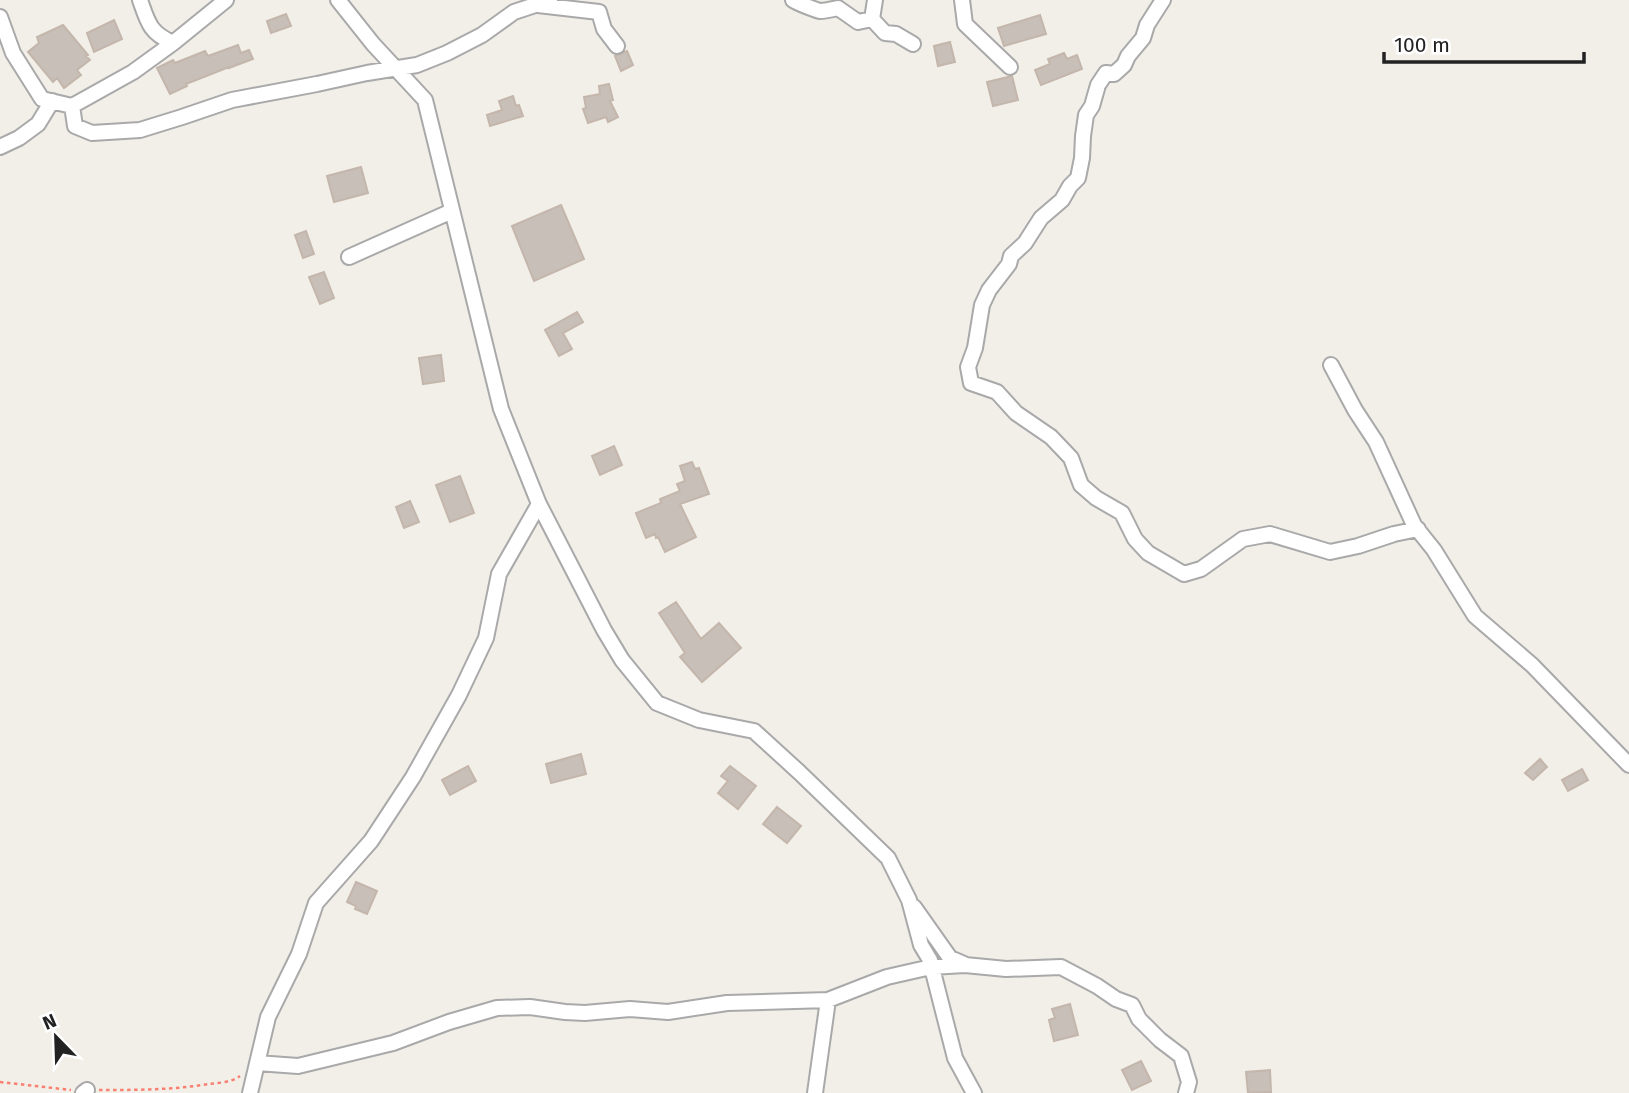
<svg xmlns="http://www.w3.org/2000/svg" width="1629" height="1093" viewBox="0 0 1629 1093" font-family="'Fira Sans',sans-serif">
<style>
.building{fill:#c7bfb8;stroke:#c4b6ab;stroke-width:2}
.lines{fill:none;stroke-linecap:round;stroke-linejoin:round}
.street-casing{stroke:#a9a9a9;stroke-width:18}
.path{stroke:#fa8072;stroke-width:2.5;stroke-dasharray:3.5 3.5;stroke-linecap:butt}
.street{stroke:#fff;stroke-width:14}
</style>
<rect width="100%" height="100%" fill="#f2efe9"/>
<path class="building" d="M286,14L291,26L271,33L267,21Z
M1040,15L1046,34L1004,46L998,28Z
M114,20L122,39L94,52L87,33Z
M63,25L88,55L86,56L90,60L77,70L81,75L64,88L57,78L53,82L28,52L39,43L37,37Z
M950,42L955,62L938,66L934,46Z
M238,45L241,53L249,50L253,59L229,68V67L186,84L187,86L170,94L157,68L173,60L175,63L205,51L208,56Z
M627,51L633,65L621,71L615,56Z
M1064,53L1067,59L1077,55L1082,69L1041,85L1035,70L1050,64L1048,59Z
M1012,76L1018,100L993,106L987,82Z
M609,84L613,100L610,101L618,117L608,122L606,117L588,123L583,109L586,108L584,97L600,94L599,86Z
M513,96L516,106L519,105L523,116L490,126L487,115L502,110L499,101Z
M361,167L368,193L334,202L327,176Z
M561,205L584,259L534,281L512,226Z
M306,231L314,254L303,258L295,235Z
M324,272L334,298L320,304L309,277Z
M577,312L583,322L563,333L572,349L559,356L545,330Z
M441,355L444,381L423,384L419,358Z
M614,446L622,465L600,475L592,456Z
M692,462L695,469L699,468L709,494L680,504L696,537L665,552L658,537L656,538L655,534L646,538L636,513L661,503L660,499L680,491L677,484L685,481L680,466Z
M460,476L474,513L450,522L436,485Z
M410,501L419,522L404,528L396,507Z
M676,602L701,639L719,623L741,648L702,682L680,657L685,653L659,613Z
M581,754L586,774L551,783L546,764Z
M1540,759L1547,767L1533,780L1525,773Z
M468,766L476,781L450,795L442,780Z
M730,766L756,786L738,809L718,793L728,781L721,776Z
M1582,769L1588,780L1568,791L1562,780Z
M777,807L801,826L787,843L763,824Z
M356,882L377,891L367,914L355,909L356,906L347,902Z
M1070,1004L1078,1035L1054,1041L1049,1020L1055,1018L1052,1009Z
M1141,1061L1151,1081L1132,1090L1122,1070Z
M1270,1070L1271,1092L1248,1093L1246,1072Z"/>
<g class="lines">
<g class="street-casing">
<path id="street" d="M140,0C148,23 150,33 173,43L226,0
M338,0L373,44L425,100L501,409L539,504L604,630L622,660L657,703L699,720L754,731L799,772L888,858L909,900L921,945L930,960L955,1058L974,1093
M793,0C797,3 816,10 820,11C826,11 833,9 838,8L858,22L872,19
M875,0L872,19L885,33L896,34L913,44
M962,0L965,24L1010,67
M1163,0L1147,25L1143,38L1128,56L1124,65L1114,74L1106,73L1098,85L1092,106L1086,115L1083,136L1082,158L1078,178L1070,186L1062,200L1041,218L1025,243L1011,256L1009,264L989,290L982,305L975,348L968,367L971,383L997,392L1016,413L1051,437L1071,458L1081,485L1096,498L1122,513L1135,539L1148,553L1184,574L1201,569L1243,539L1270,534L1330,552L1358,546L1394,534L1418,529
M538,5L599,12L604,29L617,46
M0,17L13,53L42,99L72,106L133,72L173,43
M72,106L75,126L92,133L140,130L182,117L232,100L317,84L367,73L417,65L447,53L482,35L514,12L550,0
M0,147L19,138L38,124L52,101
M349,257L452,211
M1331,365L1355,410L1376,442L1414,525L1434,550L1475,616L1532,665L1629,765
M914,907L950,958L964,964
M257,1063L298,1066L393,1043L449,1022L497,1008L530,1007L565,1012L585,1013L630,1009L668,1012L727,1003L828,1000
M83,1093L87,1090
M250,1093L268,1017L299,954L316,903L371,841L413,777L459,695L486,638L499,574L539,504
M815,1093L828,1000L887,977L931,967L965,965L1006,969L1061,967L1097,986L1116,999L1132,1005L1139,1019L1160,1040L1181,1056L1189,1082L1186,1093"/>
</g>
<path class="path" d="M0,1082L71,1090
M99,1090C136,1090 172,1090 209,1084C219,1083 232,1082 240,1076"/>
<use href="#street" class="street"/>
</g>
<g transform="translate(56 1037) rotate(337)" stroke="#ffffff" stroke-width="5" paint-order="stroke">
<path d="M0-5L12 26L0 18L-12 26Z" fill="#222222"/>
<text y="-10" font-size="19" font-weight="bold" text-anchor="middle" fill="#222222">N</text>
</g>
<path d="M1384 52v10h200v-10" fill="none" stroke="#222222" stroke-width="3.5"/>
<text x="1394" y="52" font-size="21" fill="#222222" stroke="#ffffff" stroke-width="5" paint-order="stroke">100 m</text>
</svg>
